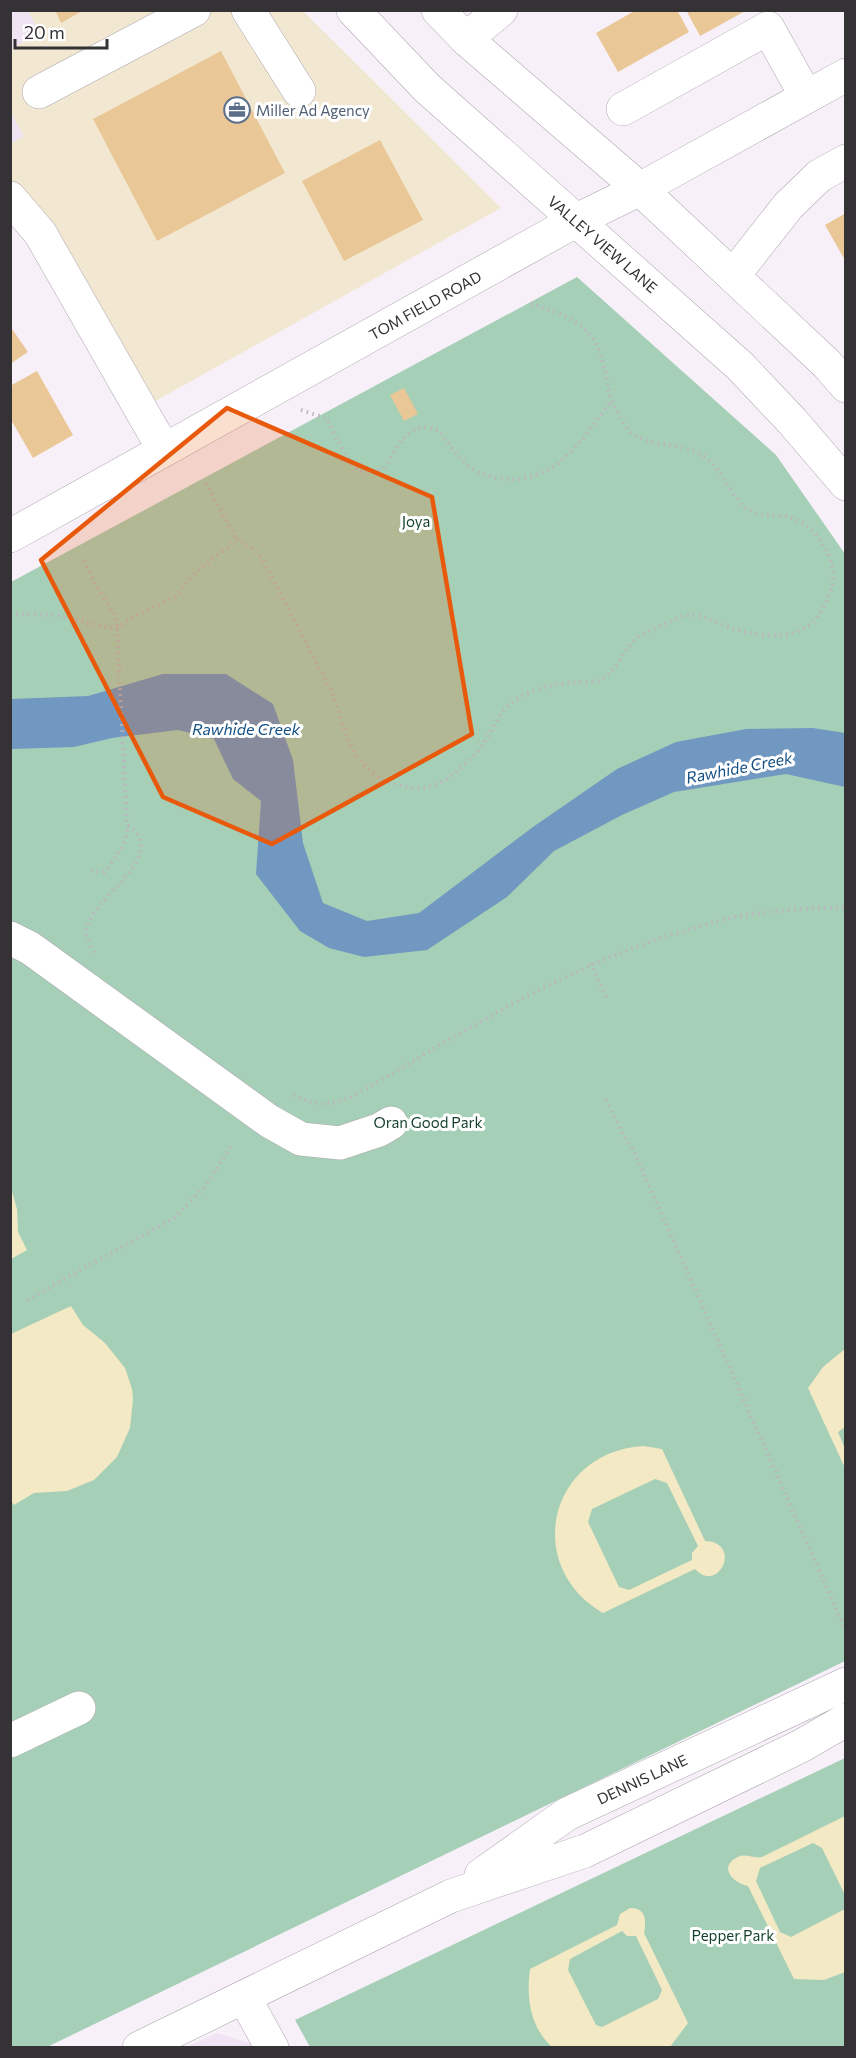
<svg xmlns="http://www.w3.org/2000/svg" width="856" height="2058" viewBox="0 0 856 2058" font-family="Commissioner,sans-serif">
<style>
.commercial{fill:#f2e8d2}
.built{fill:#f0e4f4}
.green{fill:#a6cfb7}
.sand{fill:#f3e9c4;fill-rule:evenodd}
.water{fill:#7098c0}
.building{fill:#eac796}
.lines{fill:none;stroke-linecap:round;stroke-linejoin:round}
.minor-casing{stroke:#ada6af;stroke-width:34}
.major-casing{stroke:#ada6af;stroke-width:34}
.path{stroke:#bbb5bc;stroke-width:4;stroke-dasharray:1.5 4.5;stroke-linecap:butt}
.minor{stroke:#fff;stroke-width:33}
.major{stroke:#fff;stroke-width:33}
.marked{fill:#e8590c;fill-opacity:0.2;stroke:#e8590c;stroke-width:4.5;stroke-linejoin:round}
.labels{text-anchor:middle;dominant-baseline:central;stroke-width:6;stroke-linejoin:round;paint-order:stroke}
.service-label{font-size:15px;fill:#4e5e75;stroke:#fff;text-anchor:start}
.street-label{font-size:15px;fill:#353235;stroke:#fff}
.park-label{font-size:15px;fill:#113f2a;stroke:#fff}
.water-label{font-size:16px;font-style:italic;fill:#145084;stroke:#fff}
</style>
<rect width="100%" height="100%" fill="#f7f0f9"/>
<path class="commercial" d="M302,10L501,208L152,403L11,188V11Z"/>
<path class="built" d="M11,10L28,11L40,33L11,49Z
M11,113L24,136L11,144H10Z
M217,2033L250,2043L252,2047H187Z"/>
<path class="green" d="M577,277L776,455L845,554V1661L47,2047L11,2048V582Z
M845,1758V2047H310L295,2020Z"/>
<path class="sand" d="M11,1188L17,1209L18,1232L27,1250L11,1259Z
M71,1306L83,1325L105,1343L125,1368L132,1389L133,1399L130,1428L117,1457L94,1480L67,1491L34,1493L14,1505L10,1499L11,1334Z
M845,1349V1427L838,1432L845,1449V1468L808,1388L823,1367Z
M643,1446L662,1449L705,1541C743,1542 719,1595 695,1569L603,1613C522,1566 549,1452 643,1446ZM655,1479L667,1483L698,1546L692,1553V1560L629,1590L619,1587L588,1522L592,1509Z
M845,1816V1895L822,1848L813,1843L760,1868L756,1881L780,1932L791,1937L845,1909V1972L824,1980L794,1979L748,1886C732,1883 718,1866 738,1857C746,1853 754,1859 762,1857Z
M630,1908C647,1908 646,1921 644,1933L688,2023L670,2047H552C530,2027 526,1997 530,1969L617,1925L620,1914ZM622,1931L627,1936H636L662,1990L658,1999L602,2027L596,2025L568,1970L570,1959Z"/>
<path class="water" d="M163,674H226L273,704L293,760L303,843L323,903L367,921L419,913L533,827L617,769L676,742L746,729L813,728L845,733V787L786,774L674,792L622,815L554,851L507,897L427,950L364,957L329,948L300,931L256,874L261,801L233,779L214,739L178,730L112,738L74,747L11,749V699L88,696Z"/>
<path class="building" d="M55,10H84L61,23Z
M636,10H677L689,32L618,72L596,33Z
M686,10H747L700,36Z
M221,51L285,173L157,241L93,119Z
M380,140L423,220L344,261L302,181Z
M846,213V262L825,225Z
M10,326L28,352L10,364Z
M37,371L73,435L33,458L10,418V386Z
M404,388L418,414L404,421L390,395Z"/>
<g class="lines">
<g class="minor-casing">
<path id="minor" d="M248,10L299,91
M466,39L501,10
M39,92L194,10
M623,109L768,28L806,96
M10,198L40,233L164,450
M733,276L788,206L819,176L846,161
M10,536L577,220L640,189L846,75
M10,938L30,948L269,1121L301,1139L340,1143L379,1130L391,1123
M10,1741L79,1708
M481,1875L567,1814L846,1684
M244,1997L272,2048
M139,2048L451,1896L585,1851L801,1746L846,1720"/>
</g>
<g class="major-casing">
<path id="major" d="M353,10L427,88L740,366L792,421L846,484
M438,10L466,39L640,189L827,364L846,386"/>
</g>
<path class="path" d="M301,410L326,418C334,431 347,463 359,470C367,473 375,471 383,469C392,457 404,432 418,428C424,426 432,429 438,430C447,440 454,453 464,462C473,472 484,475 496,478C552,489 583,439 611,401
M206,483L237,540
M84,561L97,588L115,614L117,629
M10,614L55,615L117,629L127,825C175,855 86,900 86,932C86,938 91,949 95,953
M117,629L129,619L175,597L196,572L237,540L250,545L262,559L330,688C340,711 344,740 360,760C378,784 417,797 445,780C455,774 466,764 474,755C489,741 494,718 509,705C526,689 555,684 577,682C584,681 592,683 599,680C617,673 622,651 636,639C642,633 653,630 660,626C669,622 682,615 692,615C706,615 721,625 734,629C766,638 805,642 823,608C830,595 836,580 832,565C826,542 809,521 785,516C772,514 758,517 747,509C728,494 722,466 700,454C679,442 652,448 632,433C625,428 620,417 616,410C607,393 607,374 601,356C591,322 559,312 529,303
M91,871L104,872C116,856 127,846 127,825
M591,963L607,1000
M293,1095C320,1107 327,1106 354,1096C462,1033 567,964 688,930C707,924 726,918 745,915C778,910 812,908 846,907
M606,1100L626,1140L633,1149L846,1631
M27,1300L174,1218L206,1185L232,1144"/>
<use href="#minor" class="minor"/>
<use href="#major" class="major"/>
</g>
<path class="marked" d="M227,408L432,497L472,734L272,844L163,797L41,560Z"/>
<defs>
<g id="office-ring" transform="scale(1.35)"><circle r="9.5" fill="#fff" stroke="#5c6f8a" stroke-width="1.5"/><path d="M-6-3h4V-5.5h4V-3h4V5H-6ZM-1-4.5V-3h2v-1.5ZM-6 0V1H6V0Z" fill="#5c6f8a"/></g>
</defs>
<g fill-rule="evenodd">
<use href="#office-ring" x="237" y="110"/>
</g>
<g class="labels">
<g class="service-label">
<text x="256" y="110">Miller Ad Agency</text>
</g>
<g class="street-label">
<text transform="translate(603 244) rotate(41)">VALLEY VIEW LANE</text>
<text transform="translate(425 305) rotate(-29)">TOM FIELD ROAD</text>
<text transform="translate(642 1779) rotate(-25)">DENNIS LANE</text>
</g>
<g class="park-label">
<text x="416" y="521">Joya</text>
<text x="428" y="1122">Oran Good Park</text>
<text x="733" y="1935">Pepper Park</text>
</g>
<g class="water-label">
<text x="246" y="728">Rawhide Creek</text>
<text transform="translate(739 767) rotate(-11)">Rawhide Creek</text>
</g>
</g>
<rect width="856" height="2058" fill="none" stroke="#353235" stroke-width="24"/>
<path d="M15 39v9h92v-9" fill="none" stroke="#353235" stroke-width="3"/>
<text x="24" y="39" font-size="18" fill="#353235" stroke="#ffffff" stroke-width="4.5" paint-order="stroke">20 m</text>
</svg>
